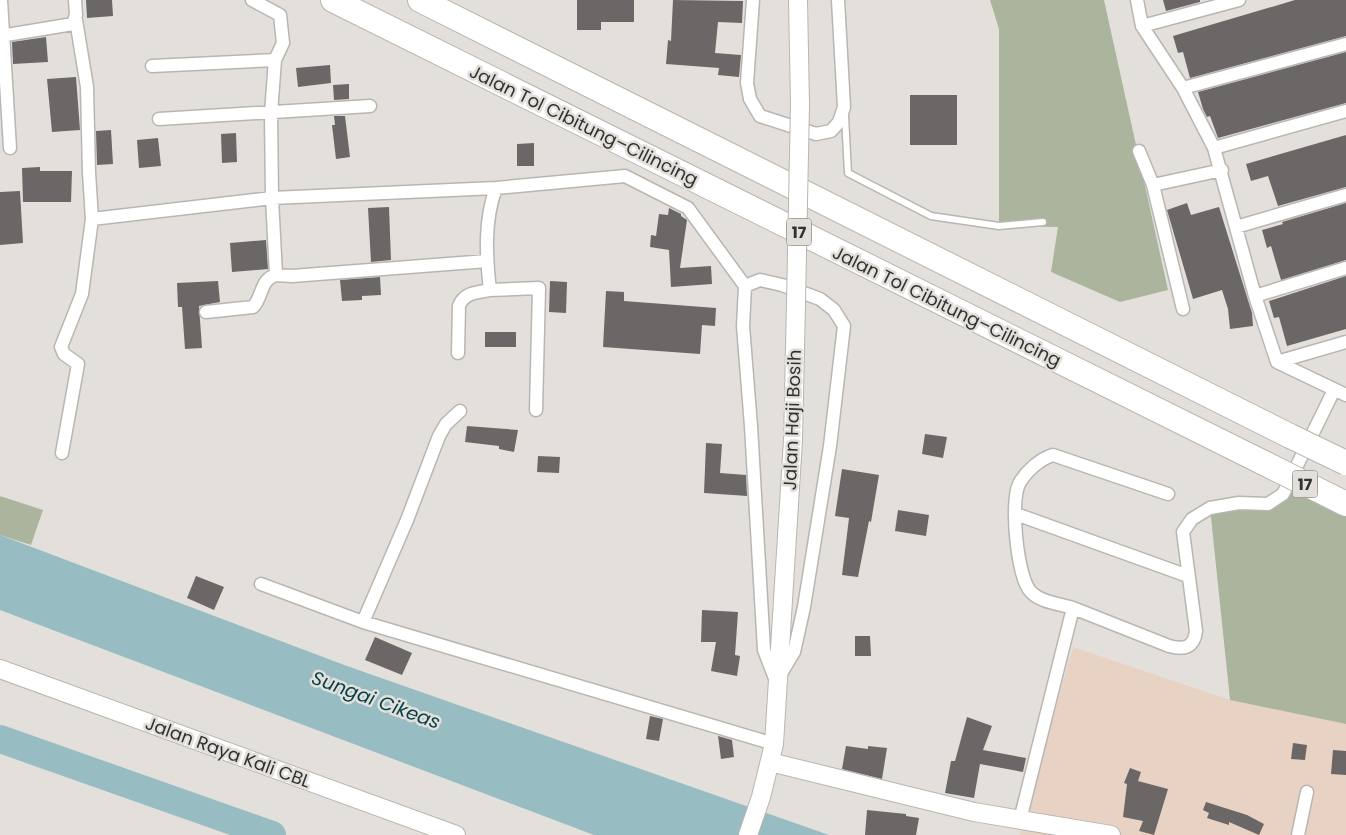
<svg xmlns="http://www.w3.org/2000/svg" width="1346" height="835" viewBox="0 0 1346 835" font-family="Poppins,sans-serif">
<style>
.industrial{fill:#e7d2c4}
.green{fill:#abb59d}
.water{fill:#97bcc2}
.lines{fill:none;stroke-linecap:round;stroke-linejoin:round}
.river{stroke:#97bcc2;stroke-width:28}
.building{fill:#6b6766}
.lane-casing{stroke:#b9b5b2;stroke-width:9}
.street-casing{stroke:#b9b5b2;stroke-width:15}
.secondary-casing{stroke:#b9b5b2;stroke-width:20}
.highway-casing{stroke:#b9b5b2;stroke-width:26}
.lane{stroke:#fff;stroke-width:6}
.street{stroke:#fff;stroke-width:12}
.secondary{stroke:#fff;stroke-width:18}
.highway{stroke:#fff;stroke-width:24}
.secondary-bridge-casing{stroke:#b9b5b2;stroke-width:20;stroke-linecap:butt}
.highway-bridge-casing{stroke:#b9b5b2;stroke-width:26;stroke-linecap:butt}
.secondary-bridge{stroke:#fff;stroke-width:18}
.highway-bridge{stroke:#fff;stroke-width:24}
.labels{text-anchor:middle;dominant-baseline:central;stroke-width:5;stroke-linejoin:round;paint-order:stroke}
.shield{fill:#e3e0dc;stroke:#686664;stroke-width:1}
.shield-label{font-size:16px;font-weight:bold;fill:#343231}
.street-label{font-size:18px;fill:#343231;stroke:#e3e0dc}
.water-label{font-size:19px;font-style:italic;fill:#064249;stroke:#e3e0dc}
</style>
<rect width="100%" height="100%" fill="#e3e0dc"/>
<path class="industrial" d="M1073,647L1230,700L1346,724V835H1020Z"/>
<path class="green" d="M990,0H1104L1168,290L1120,302L1051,272L1058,227L999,226V29Z
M1293,478L1346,504V724L1230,700L1210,508L1268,504Z
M0,496L43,510L31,545L0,535Z"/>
<path class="water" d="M0,535L347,666L829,835H594L0,610Z"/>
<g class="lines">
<path class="river" d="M0,739L272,835"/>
</g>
<path class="building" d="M86,0H112L113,16L87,18Z
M577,0H634V22H601V30H577Z
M673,0L743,1L742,23L718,22L715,53L741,55L739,77L718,75L719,68L666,64L668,40L671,41Z
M1163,0H1200V2L1166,11Z
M1295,0H1346V36L1190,78L1183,52L1178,53L1173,36Z
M46,37L48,62L13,64L12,42Z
M1346,52V103L1218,138L1210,116L1207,117L1203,109L1198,92Z
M330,65L331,83L298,87L296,68Z
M76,77L80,130L52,132L47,79Z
M349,84V99L334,100L333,85Z
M910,95H957V145H910Z
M334,116H345L350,157L336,159L332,125H335Z
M111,130L113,164L97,165L96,131Z
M236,133L237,162L222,163L221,134Z
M1346,135V187L1278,206L1268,176L1251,181L1246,164Z
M158,138L161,166L139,168L137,140Z
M534,143V166H517V144Z
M40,167V171H72L71,202H23L22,168Z
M20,191L23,243L0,245V192Z
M1187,203L1191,215L1219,207L1252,313L1253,326L1230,329L1228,309L1222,290L1193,299L1167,210Z
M1346,203V260L1281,280L1271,246L1267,248L1262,230L1283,224L1282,222Z
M389,207L391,260L371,262L368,208Z
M669,208L681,214V216L687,220L680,268L711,266L712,284L671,287L669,250L650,247L651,235L656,236L659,214L668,215Z
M266,240L268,269L232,272L230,243Z
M1346,276V329L1287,346L1279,317L1274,318L1269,301Z
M380,277L381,295L362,296V300L342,301L340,280Z
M218,281L220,302L199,306L202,348L185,349L182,307H178L177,283Z
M550,281L567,282L566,313L549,312Z
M606,291L624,292V301L716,308L715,326L702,325L700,354L603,347Z
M485,332H516V347H485Z
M467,426L518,430L514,452L499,449V446L465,442Z
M925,434L947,437L943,458L922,454Z
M706,443L722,444L720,473L746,475L747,496L704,493Z
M538,456L560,457L559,473L537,472Z
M842,469L879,475L871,522L869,521L858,577L842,575L849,518L835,516Z
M898,510L929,515L926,536L895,531Z
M196,576L224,587L214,610L187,598Z
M702,610L738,612L735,655L740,656L737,676L711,671L716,642H701Z
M855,636H870L871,656H855Z
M375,637L412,653L402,675L365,660Z
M650,716L663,719L659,741L646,739Z
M967,717L992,726L983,750L1026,758L1023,772L980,764L974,798L945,793L951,761H955Z
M718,736L732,740L734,757L721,759Z
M1293,743L1307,745L1305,760L1291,759Z
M846,746L868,749V746L887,748L882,779L842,769Z
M1333,750L1346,751V775L1331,774Z
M1130,768L1141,772L1138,781L1168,789L1154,835L1139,831L1143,821L1123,817L1127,784L1124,783Z
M1206,802L1247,815L1264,824L1259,835L1229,822V825L1207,818L1209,813L1203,810Z
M867,810L906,814V816L919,818L916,835H865Z"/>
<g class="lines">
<g class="lane-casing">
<path id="lane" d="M845,116L848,173L931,216L999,226L1043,222"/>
</g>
<g class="street-casing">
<path id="street" d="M1,0L10,148
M252,0L280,15L283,43L275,60L271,113L272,198L276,275L292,276L487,261
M753,0L747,83L750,99L760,116L816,134L831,131L839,122L844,107L838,0
M1137,0L1142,26L1183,88L1214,148L1255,296L1277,362
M1142,26L1239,0
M0,36L73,24L76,15L75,0
M152,66L275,60
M1183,88L1346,44
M159,119L370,106
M1214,148L1346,111
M1139,151L1153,185L1183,309
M1153,185L1222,170
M92,219L272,198L496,188L625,176L688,208L745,286L743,326L751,426L764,650L776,681
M1236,227L1346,195
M745,286L760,280L782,285L820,299L834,310L844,326L830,446L804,607L794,652L779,677
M490,290L539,288L536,410
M1255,296L1346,268
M206,312L253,307C263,297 260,279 276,275
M458,353L459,306C464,292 477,293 490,290C486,256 484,220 496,188
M1277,362L1346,395
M1277,362L1346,342
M62,453L78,364L64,354L61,347L82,294L92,219L89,173L87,87L76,20
M1016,514L1188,576
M261,584L363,622L774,744
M1073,608C1060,604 1040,602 1031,592C1017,578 1010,502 1019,484C1026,471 1040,459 1053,455L1168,494
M363,622L407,520L439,436L446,424L460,411
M1020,820L1073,608L1169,646C1184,650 1194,648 1196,631L1183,532L1192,519L1210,508L1239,503L1268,504L1283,494L1334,390
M1298,835L1307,792"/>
</g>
<g class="secondary-casing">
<path id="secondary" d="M798,0L800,104
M0,669L456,835
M770,762L974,812L1111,835
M748,835L761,797L774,744L793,440L796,303"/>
</g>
<g class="highway-casing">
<path id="highway" d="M333,0L1264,463
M420,0L1290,436"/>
</g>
<use href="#lane" class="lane"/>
<use href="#street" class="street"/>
<use href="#secondary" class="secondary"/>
<use href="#highway" class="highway"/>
<g class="secondary-bridge-casing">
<path id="secondary-bridge" d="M796,303L800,104"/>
</g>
<g class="highway-bridge-casing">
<path id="highway-bridge" d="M1290,436L1346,463
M1264,463L1346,504"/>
</g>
<use href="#secondary-bridge" class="secondary-bridge"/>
<use href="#highway-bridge" class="highway-bridge"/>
</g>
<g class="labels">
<g class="shield">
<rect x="786.5" y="218.5" width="25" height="27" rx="4"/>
<rect x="1292.5" y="470.5" width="25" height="27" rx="4"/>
</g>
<g class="shield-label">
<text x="799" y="232">17</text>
<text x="1305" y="484">17</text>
</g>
<g class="street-label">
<text transform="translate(584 125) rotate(26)">Jalan Tol Cibitung–Cilincing</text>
<text transform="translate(947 306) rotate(26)">Jalan Tol Cibitung–Cilincing</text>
<text transform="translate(792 420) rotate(-88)">Jalan Haji Bosih</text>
<text transform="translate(228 752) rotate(20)">Jalan Raya Kali CBL</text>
</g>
<g class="water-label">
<text transform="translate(376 700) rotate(20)">Sungai Cikeas</text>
</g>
</g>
</svg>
